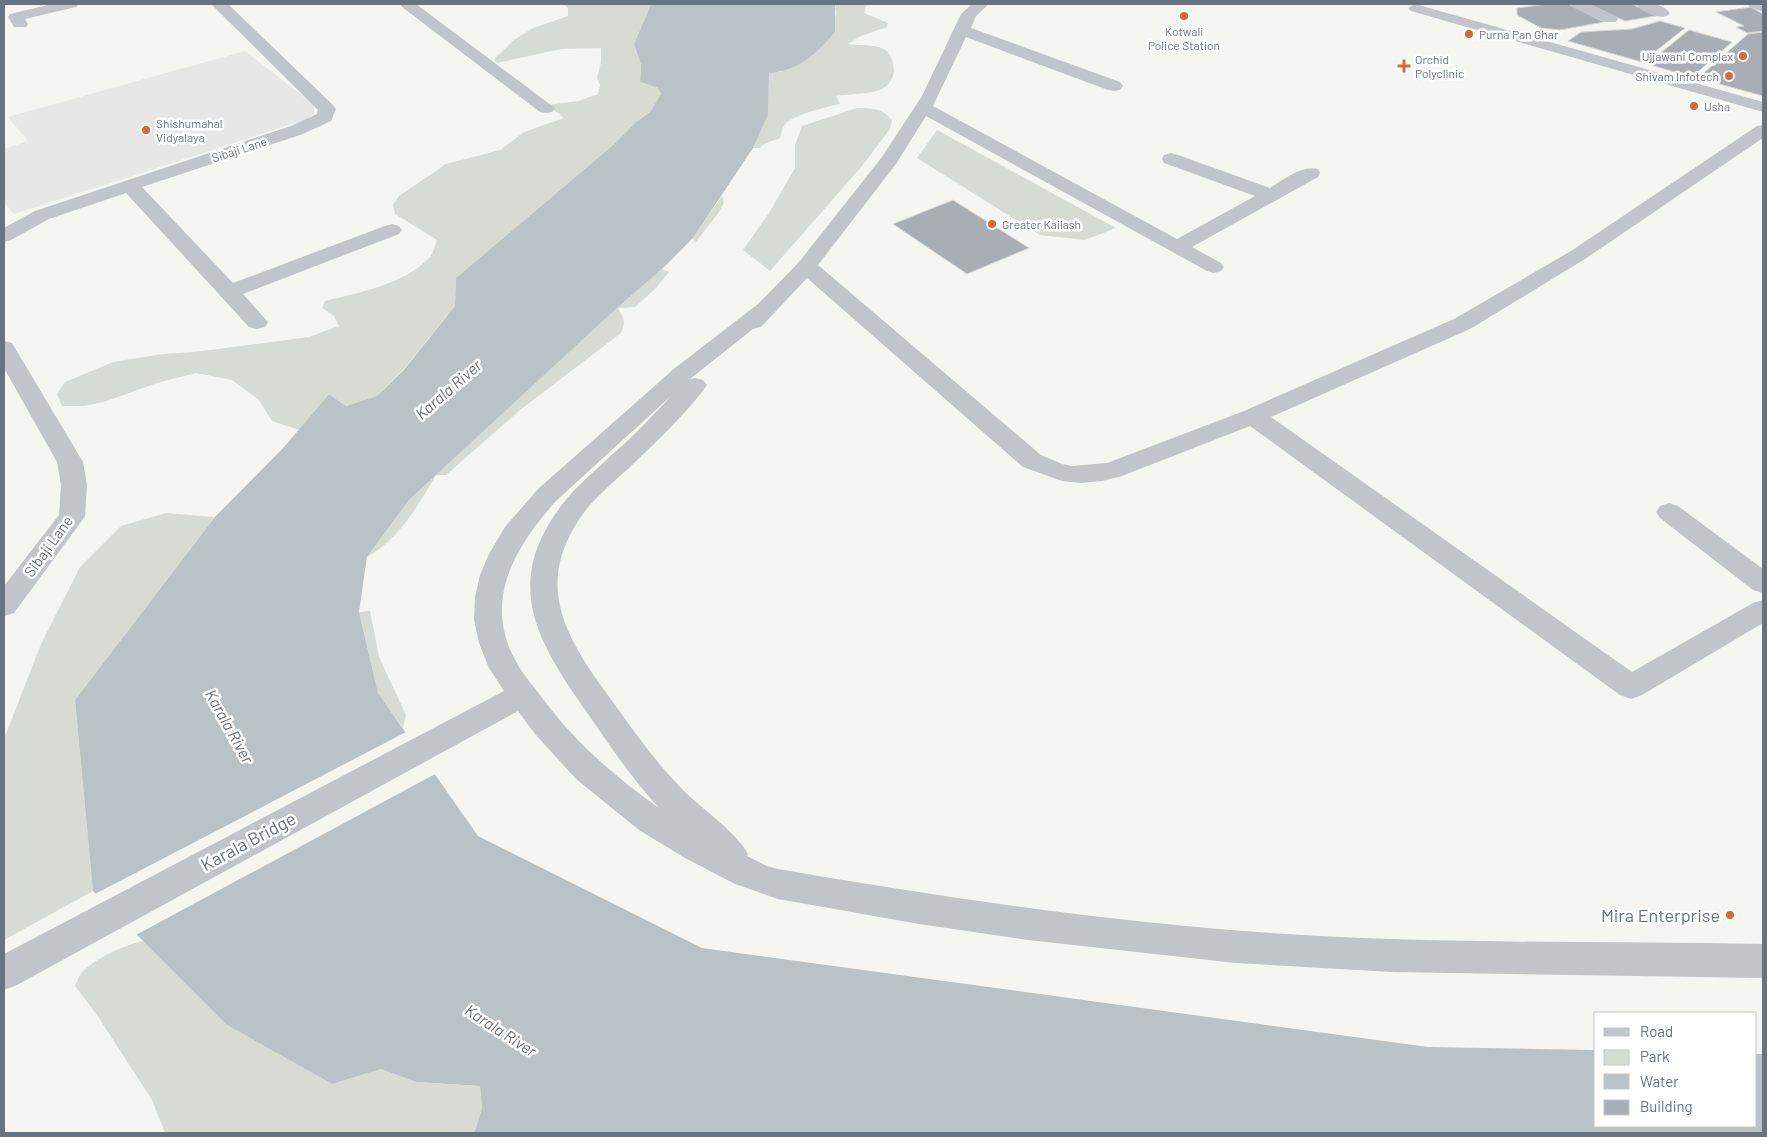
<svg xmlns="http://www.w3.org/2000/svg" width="1767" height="1137" viewBox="0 0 1767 1137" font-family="Barlow,sans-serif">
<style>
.built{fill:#e6e7e6}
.green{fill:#d6dcd4}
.water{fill:#b9c2c7}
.pier{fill:#f5f6f2}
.building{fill:#a8aeb4;stroke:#d7d7d5}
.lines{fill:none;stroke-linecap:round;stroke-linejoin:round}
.minor{fill:#c1c4c8;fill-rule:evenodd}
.poi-dot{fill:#d76a31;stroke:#fff;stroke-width:2}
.labels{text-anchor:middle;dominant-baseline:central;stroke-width:5;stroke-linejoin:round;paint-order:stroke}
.far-poi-label{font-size:12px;fill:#677381;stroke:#fff;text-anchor:start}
.far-street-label{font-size:12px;fill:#677381;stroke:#fff}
.street-label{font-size:15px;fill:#677381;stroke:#fff}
.water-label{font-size:16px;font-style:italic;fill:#63737e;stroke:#fff}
.near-street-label{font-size:18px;fill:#677381;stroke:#fff}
.near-poi-label{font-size:18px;fill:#677381;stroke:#fff;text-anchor:end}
</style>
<rect width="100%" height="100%" fill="#f5f6f2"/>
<path class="built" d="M245,51L314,105V113L308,119L14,214L4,202V149L28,141L8,117Z"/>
<path class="green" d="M563,4H651L634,44L641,65L640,82L658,88L661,94L650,112L636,122L612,146L456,278L455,306L402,371L377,396L346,406L329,394L299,430L272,421L259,400L232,380L196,373L157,383L104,402L83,406H62L57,394L65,382L113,362L162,354L195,352L309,337L339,326L334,316L322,308L325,301C360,292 403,285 429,258C433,254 435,246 437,240L395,214L393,205L399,196L446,164L500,150L524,132L564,118L548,105L578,101L598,94L600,85L597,78L601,62V48L561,49L497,63L494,59L514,40L533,28L568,16V8Z
M835,4H867L864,13L888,23L887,27L861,36L848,44C870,47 892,40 894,70C894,77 889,86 882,89C872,94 848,94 836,96L840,104C826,107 797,114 786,123C783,126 781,133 780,138L764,144L760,148H753L768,115L769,72H781L836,15Z
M857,108C871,108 882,108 892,120L890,129L862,166L770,271L743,250L769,213L795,168V145L802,126Z
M937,130L1116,228L1085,240L1040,235L917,158Z
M722,196L724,202L719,212L695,243L693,238Z
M662,269L669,272L656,288L635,307L618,308C624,318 626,322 621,333L520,410L446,475H436C418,506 399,539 367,557L409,500L617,308Z
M166,513L215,517L75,700L93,891L4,940V739L41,644L80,567L121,526Z
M370,611L379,657L406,715L403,728L378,693L359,612Z
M143,941L227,1025L332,1084L381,1069L416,1082L480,1086L482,1108L475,1131L472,1133H165L152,1100L97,1015L75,986C77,982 78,978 80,975C91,960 126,944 143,941Z"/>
<path class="water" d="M651,4H835V32C816,54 799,71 769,73L768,115L753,148L693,238L662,269L617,308L409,500L367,557L359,612L378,693L478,836L702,948L1428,1047L1596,1050V1126H1756V1054H1763V1133H472L475,1131L482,1108L480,1086L416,1082L381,1069L332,1084L227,1025L93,891L75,700L215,517L285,446L329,394L346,406L377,396L403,371L455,306L456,278L612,146L636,122L650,112L661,94L658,88L640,82L641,65L634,44Z"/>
<path class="pier" d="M408,731L437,773L134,936L93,895Z"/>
<path class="building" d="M1547,4H1568L1604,22L1560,30L1541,28L1517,15V8Z
M1588,4H1632L1656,16L1625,21Z
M1751,7L1763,14V31L1747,33L1736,27L1744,26L1716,12Z
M1660,21L1685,28L1642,62L1568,41L1581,32L1632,29Z
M1689,30L1732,42L1692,77L1647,64Z
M1763,32V96L1698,78L1748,34Z
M953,200L1029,248L967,274L893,224Z"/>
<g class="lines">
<path class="minor" d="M52,4H79L76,7L25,19L28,24L26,27H14L8,17L10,14Z
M211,4H228L333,105L336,109L331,121L303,134L142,187L233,283L385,226L392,224L399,226L402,230L399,234L243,294L268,322L265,327L257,329L249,327L126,193L49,219L11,240L4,242V228L35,211L291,126L317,114L318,110Z
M400,4H416L555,108L552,112L546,113L540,112L402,7Z
M972,4H989L976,16L971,28L1120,82L1123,86L1120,90L1114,91L1108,90L966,37L933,106L1177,239L1255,196L1164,163L1162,159L1164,155L1171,153L1178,155L1270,188C1283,180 1302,165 1318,169L1320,173L1318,177L1192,247L1221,263L1224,267L1221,271L1214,273L1207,271L926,116L896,164L818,265L1041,455L1062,464L1072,466L1107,463L1244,411L1454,319L1571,251L1757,126L1763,125V138L1585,259L1470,329L1271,417L1632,672L1753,603L1763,600V623L1642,695L1631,699L1620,695L1250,426L1122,476L1102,481L1081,483L1062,481L1023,467L807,278L761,327L753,329L690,379L695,378L703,380L707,385C688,412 653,445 629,468C609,486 588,503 575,526C533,596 575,649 615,705C637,736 659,766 686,793C704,810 738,834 748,854L747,856L767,866L778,869C946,898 1115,923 1286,934C1444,944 1604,941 1763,944V978L1392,972L1236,963L1028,940L919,924L778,899L735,884L685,858L639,830L576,779L535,734L518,711L17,985L4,990V954L504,691L489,668L479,643L474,620L475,597L480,575L489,554L505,527L538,489L675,368L758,304L799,262L882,157L922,96L961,14ZM671,396C653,415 635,435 615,452C597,469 577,485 561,506C501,586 539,644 588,714C611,747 632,779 659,808C615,777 575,742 543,699C535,688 525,677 518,665C481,603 514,548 556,501Z
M1415,4L1763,102V112L1411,11L1408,8Z
M1570,4H1590L1616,16L1618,19L1616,22H1604L1573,7Z
M1636,4C1648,3 1662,3 1670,13L1667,16C1658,19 1642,12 1636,4Z
M1747,4H1763V12L1750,7Z
M4,341L12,343L15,348L83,462L87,485L85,516L81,522L14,613L4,616V586L59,515L61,485L57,462L4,368Z
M1669,503L1678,506L1763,569V593L1753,590L1660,518L1656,512L1660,506Z"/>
</g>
<g class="poi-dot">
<circle cx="1184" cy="16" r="5"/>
<circle cx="1469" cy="34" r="5"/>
<circle cx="1743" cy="56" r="5"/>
<path d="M1401.5 58.5h5v5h5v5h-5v5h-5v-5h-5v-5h5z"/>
<circle cx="1729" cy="76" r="5"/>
<circle cx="1694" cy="106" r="5"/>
<circle cx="146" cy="130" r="5"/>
<circle cx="992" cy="224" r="5"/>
<circle cx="1730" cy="915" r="5"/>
</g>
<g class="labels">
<g class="far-poi-label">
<text x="1184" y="31" text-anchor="middle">Kotwali<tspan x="1184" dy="14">Police Station</tspan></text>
<text x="1479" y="34">Purna Pan Ghar</text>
<text x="1733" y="56" text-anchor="end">Ujjawani Complex</text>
<text x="1415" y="59">Orchid<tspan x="1415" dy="14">Polyclinic</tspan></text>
<text x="1719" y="76" text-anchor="end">Shivam Infotech</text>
<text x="1704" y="106">Usha</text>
<text x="156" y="123">Shishumahal<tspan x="156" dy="14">Vidyalaya</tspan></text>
<text x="1002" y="224">Greater Kailash</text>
</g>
<g class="far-street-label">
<text transform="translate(239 149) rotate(-18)">Sibaji Lane</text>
</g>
<g class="street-label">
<text transform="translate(48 546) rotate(-54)">Sibaji Lane</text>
</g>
<g class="water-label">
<text transform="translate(448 389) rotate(-41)">Karala River</text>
<text transform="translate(230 726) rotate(61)">Karala River</text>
<text transform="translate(501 1030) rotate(33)">Karala River</text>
</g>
<g class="near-street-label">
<text transform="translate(248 841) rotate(-28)">Karala Bridge</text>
</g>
<g class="near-poi-label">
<text x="1720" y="915">Mira Enterprise</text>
</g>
</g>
<rect width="1767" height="1137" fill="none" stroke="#677381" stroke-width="10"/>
<rect x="1594" y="1012" width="162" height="115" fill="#ffffff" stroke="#c2c7cd"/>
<rect x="1604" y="1028" width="25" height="8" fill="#c1c4c8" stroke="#c2c7cd"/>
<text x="1640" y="1037" font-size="15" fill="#677381">Road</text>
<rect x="1604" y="1050" width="25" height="15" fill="#d6dcd4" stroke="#c2c7cd"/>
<text x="1640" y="1062" font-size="15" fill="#677381">Park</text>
<rect x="1604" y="1074" width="25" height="15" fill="#b9c2c7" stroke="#c2c7cd"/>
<text x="1640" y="1087" font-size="15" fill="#677381">Water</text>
<rect x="1604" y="1100" width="25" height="15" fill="#a8aeb4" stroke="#c2c7cd"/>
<text x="1640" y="1112" font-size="15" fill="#677381">Building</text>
</svg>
